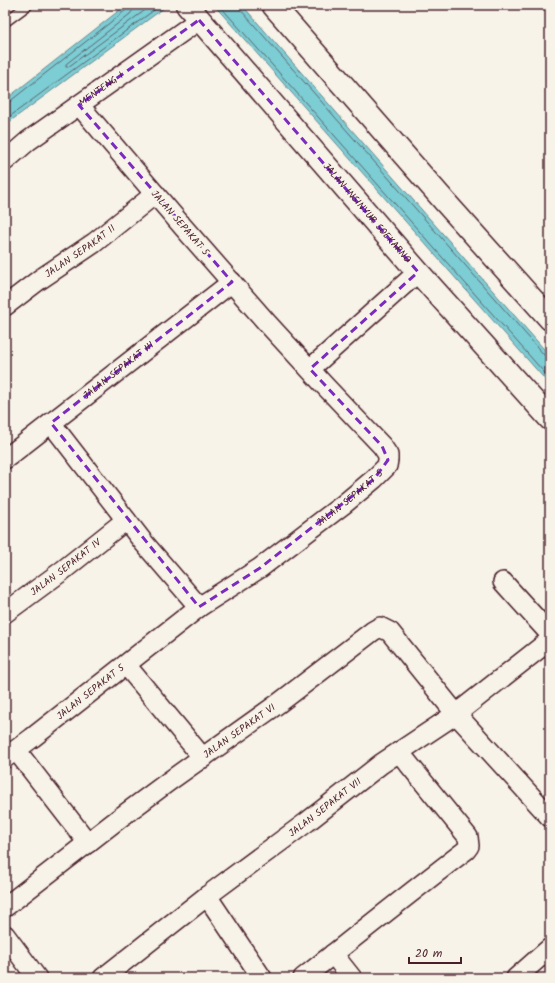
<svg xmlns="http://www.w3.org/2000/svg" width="555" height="983" viewBox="0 0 555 983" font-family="Kalam,sans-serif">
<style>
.water{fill:#7ccdd4;stroke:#688790}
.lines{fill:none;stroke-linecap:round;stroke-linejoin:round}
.shore{stroke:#5e656f;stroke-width:1}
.lane-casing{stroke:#4a1f2b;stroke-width:12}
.street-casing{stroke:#4a1f2b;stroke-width:22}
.secondary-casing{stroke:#4a1f2b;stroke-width:25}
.lane{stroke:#f7f3e8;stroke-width:9}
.street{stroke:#f7f3e8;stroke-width:19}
.secondary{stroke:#f7f3e8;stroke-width:22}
.marked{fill:none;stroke:#7b2cbf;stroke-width:3;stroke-dasharray:8 5;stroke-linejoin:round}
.labels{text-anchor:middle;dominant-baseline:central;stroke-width:4;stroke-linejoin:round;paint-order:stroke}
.street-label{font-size:10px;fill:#4a1f2b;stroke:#f7f3e8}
</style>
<rect width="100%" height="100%" fill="#f7f3e8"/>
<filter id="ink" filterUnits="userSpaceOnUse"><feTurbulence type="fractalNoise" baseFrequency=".025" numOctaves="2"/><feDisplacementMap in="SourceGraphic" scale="8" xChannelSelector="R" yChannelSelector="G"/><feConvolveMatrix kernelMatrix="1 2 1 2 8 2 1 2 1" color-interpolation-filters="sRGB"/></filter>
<g filter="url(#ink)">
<path class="water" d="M126,5H168L5,125V100Z
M214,5H242L550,356V385Z"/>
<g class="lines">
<path class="shore" d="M133,5V10L130,14L66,64V67H68L152,5
M219,5L550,379
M239,5L240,9L545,356L550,358
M5,103L9,102L126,10L128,8V5
M5,120L161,5"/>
<g class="lane-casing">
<path id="lane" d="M5,22L28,5"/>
</g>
<g class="street-casing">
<g id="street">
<path id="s1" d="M5,161L28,141L199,20"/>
<path id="s2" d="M5,306L39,280L94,243L155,194"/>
<path d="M310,369L418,272"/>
<path d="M51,423L144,543L199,607"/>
<path id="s3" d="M5,459L232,282"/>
<path d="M503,582L550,634"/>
<path id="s4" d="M5,613L62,571L126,520"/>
<path d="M126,665L203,758"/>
<path d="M16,750L88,843"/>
<path id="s5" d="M5,758L32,738L199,607L260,568L344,504L374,479L387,466L388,460V455L382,446L325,386L268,324L184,228L79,105"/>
<path d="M207,896L262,978"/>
<path id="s6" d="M5,907L121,817L168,782L279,703L373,631L380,627L390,632L456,714L550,817"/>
<path d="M5,935L37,978"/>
<path d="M333,954L352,978"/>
<path id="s7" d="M103,978L207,896L307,822L381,764L456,714L550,640"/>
<path d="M303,978C357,935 411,892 466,850L469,846L468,837L399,752"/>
<path d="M516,978L550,948"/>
</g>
</g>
<g class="secondary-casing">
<g id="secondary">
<path id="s8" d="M187,5L418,272L550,419"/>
<path d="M273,5L446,203L550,319"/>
</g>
</g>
<use href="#lane" class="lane"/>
<use href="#street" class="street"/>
<use href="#secondary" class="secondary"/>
</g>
</g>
<path class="marked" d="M199,20L418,272L310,369L382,446L388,460L374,479L260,568L199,607L51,423L232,282L79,105Z"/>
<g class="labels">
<g class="street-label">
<text stroke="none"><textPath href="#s1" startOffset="120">MENTENG I</textPath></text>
<text stroke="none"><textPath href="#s8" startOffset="275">JALAN INSINYUR SOEKARNO</textPath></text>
<text transform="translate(180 223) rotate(49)">JALAN SEPAKAT 5</text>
<text stroke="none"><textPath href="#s2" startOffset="93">JALAN SEPAKAT II</textPath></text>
<text stroke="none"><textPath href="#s3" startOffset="144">JALAN SEPAKAT III</textPath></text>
<text stroke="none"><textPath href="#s5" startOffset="432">JALAN SEPAKAT 5</textPath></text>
<text stroke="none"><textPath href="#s4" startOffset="76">JALAN SEPAKAT IV</textPath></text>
<text stroke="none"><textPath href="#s5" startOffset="108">JALAN SEPAKAT 5</textPath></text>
<text stroke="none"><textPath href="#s6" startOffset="293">JALAN SEPAKAT VI</textPath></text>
<text stroke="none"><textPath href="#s7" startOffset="280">JALAN SEPAKAT VII</textPath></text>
</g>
</g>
<rect width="555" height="983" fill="none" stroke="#f7f3e8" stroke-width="20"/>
<rect x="10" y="10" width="535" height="963" fill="none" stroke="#4a1f2b" stroke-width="1.5" filter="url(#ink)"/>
<path d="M409 957v6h52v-6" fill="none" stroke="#4a1f2b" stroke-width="2"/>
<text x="415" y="957" font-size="12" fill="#4a1f2b" stroke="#f7f3e8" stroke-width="3" paint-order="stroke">20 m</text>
</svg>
